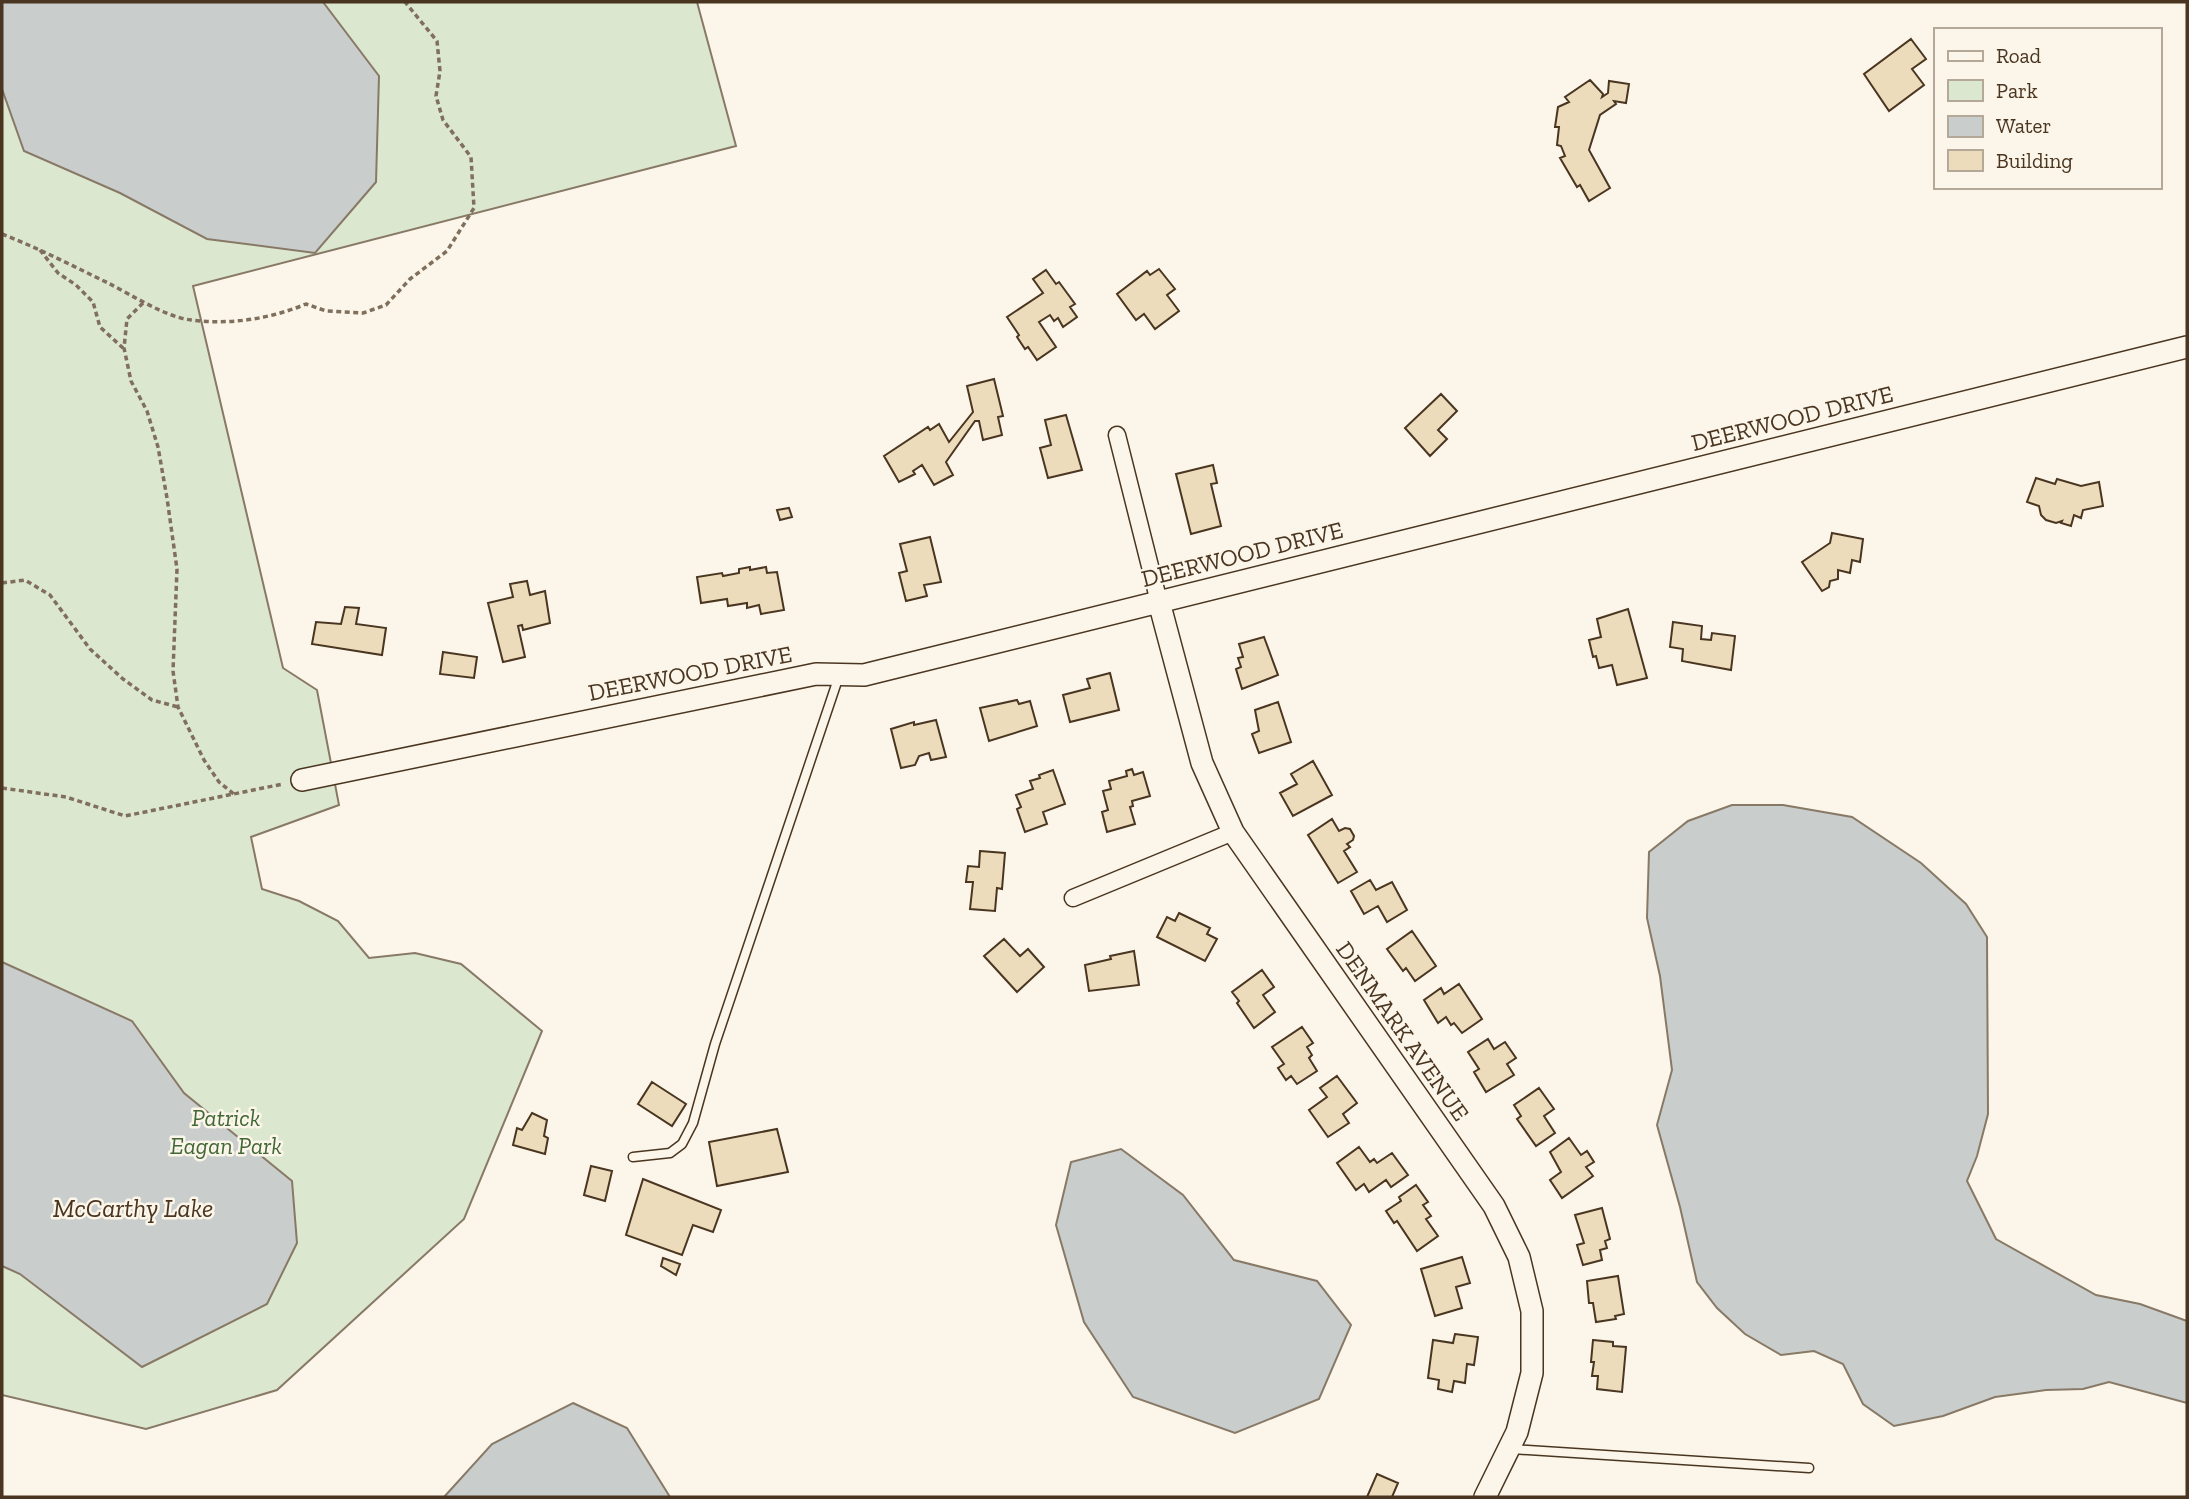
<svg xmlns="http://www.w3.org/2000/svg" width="2189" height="1499" viewBox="0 0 2189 1499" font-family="'Zilla Slab',serif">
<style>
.green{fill:#dce7d0;stroke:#887966;stroke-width:2}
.water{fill:#c9cecd;stroke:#887966;stroke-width:2}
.building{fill:#ecdcbc;stroke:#4a3520;stroke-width:2}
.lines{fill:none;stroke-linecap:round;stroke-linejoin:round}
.service-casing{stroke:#4a3520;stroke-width:11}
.minor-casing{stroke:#4a3520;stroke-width:19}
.tertiary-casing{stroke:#4a3520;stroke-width:24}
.path{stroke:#7f6f5c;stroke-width:3.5;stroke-dasharray:5 3.5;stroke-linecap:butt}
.service{stroke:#fbf6e9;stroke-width:8}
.minor{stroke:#fbf6e9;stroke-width:16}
.tertiary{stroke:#fbf6e9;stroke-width:21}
.labels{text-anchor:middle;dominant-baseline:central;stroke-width:5;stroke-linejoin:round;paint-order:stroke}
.street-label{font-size:24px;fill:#4a3520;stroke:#fbf6e9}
.park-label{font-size:24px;font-style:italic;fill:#436837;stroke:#fbf6e9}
.water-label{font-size:26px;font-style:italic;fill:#4a3520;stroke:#fbf6e9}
</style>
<rect width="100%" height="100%" fill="#fbf6e9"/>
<path class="green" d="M2,2H697L736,146L193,286L283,668L317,690L339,805L251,837L262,889L299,901L338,921L369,958L415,953L461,964L542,1031L464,1219L277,1390L146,1429L2,1395Z"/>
<path class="water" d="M2,2H323L379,76L376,182L315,253L207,239L120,193L24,151L2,89Z
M1732,805H1783L1852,817L1921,863L1966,904L1987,937L1988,1114L1977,1156L1967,1181L1996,1239L2096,1295L2140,1304L2187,1321V1403L2109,1382L2083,1389L2046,1390L1995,1397L1943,1416L1894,1426L1863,1404L1843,1364L1814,1351L1781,1355L1745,1334L1717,1308L1697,1282L1680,1207L1657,1125L1672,1070L1660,976L1647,918L1649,852L1688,821Z
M2,962L132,1021L184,1093L292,1181L297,1243L267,1304L142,1367L20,1274L2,1266Z
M1121,1149L1183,1195L1234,1260L1317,1281L1351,1325L1319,1399L1235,1433L1133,1397L1084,1322L1056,1225L1071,1162Z
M573,1403L627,1428L670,1497H444L492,1444Z"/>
<path class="building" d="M1911,39L1926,59L1912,69L1924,85L1889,111L1864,74Z
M1590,80L1603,94L1602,97L1608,93L1609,81L1629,84L1626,103L1614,101L1616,104L1600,115L1589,150L1610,188L1589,201L1580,185L1577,187L1560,158L1565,156L1561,146L1557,145L1559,127H1555L1558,107L1569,102L1565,97Z
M1159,269L1175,289L1167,295L1179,311L1155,329L1144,314L1136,320L1117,294L1147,271L1150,275Z
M1046,270L1056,284L1059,282L1075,304L1070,307L1077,317L1063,327L1058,318L1054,321L1050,315L1039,322L1056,347L1037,360L1028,347L1025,349L1017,337L1019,335L1007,317L1043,293L1033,279Z
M994,379L1003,416L998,417L1002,435L983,440L979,421H975L946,462L953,475L934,485L922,465L913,471L915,474L899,482L884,456L928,427L930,430L939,424L949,442L973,412L967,386Z
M1441,394L1457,411L1438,430L1447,439L1430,456L1405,428Z
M1066,415L1082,470L1048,478L1040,448L1051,445L1045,420Z
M1213,465L1217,483L1211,484L1221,526L1191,534L1176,474Z
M2036,478L2055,484L2057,479L2081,486L2099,482L2103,506L2083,510L2081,518L2074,515L2071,526L2061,523L2062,521L2056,523L2046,520L2041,515L2039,506L2027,502Z
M789,508L792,517L780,520L777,510Z
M1832,533L1863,539L1860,562L1852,560L1850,573L1838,570V579L1830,581L1829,587L1822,591L1802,562L1830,543Z
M930,537L941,582L924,585L927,596L906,601L899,573L907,571L900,544Z
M750,567V570L766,567L767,573L777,572L784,610L761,614L759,605L747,608V603L728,606L727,599L701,603L697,577L722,573L723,576L739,573V569Z
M527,581L530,595L545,591L550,623L523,630L522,625L518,626L525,657L503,662L488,603L513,597L510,584Z
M345,607L359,608L356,624L386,628L382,655L312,644L316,622L341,624Z
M1628,609L1647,678L1617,685L1612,665L1599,668L1596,656L1593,657L1589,640L1601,637L1597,619Z
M1673,622L1702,626L1701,639L1711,640L1712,633L1735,636L1731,670L1682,661L1683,649L1670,647Z
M1264,637L1278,675L1242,689L1236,669L1241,667L1238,658L1243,657L1239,644Z
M443,652L477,657L474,678L440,674Z
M1110,673L1119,710L1070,722L1063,695L1090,688L1087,679Z
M1017,700L1019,704L1030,701L1037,726L989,741L980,708Z
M1278,702L1291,742L1259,753L1252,734L1259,731L1255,710Z
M936,720L946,757L931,760L929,753L919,756L915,765L901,768L891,729L914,722V725Z
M1313,761L1332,795L1293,816L1280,793L1297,784L1291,774Z
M1132,769L1134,775L1143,772L1150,796L1132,801L1133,806L1130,807L1135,824L1107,832L1102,812L1108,810L1103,791L1111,789L1109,781L1127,776L1126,771Z
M1053,770L1065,804L1043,812L1047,824L1025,832L1017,809L1021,807L1016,795L1033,789L1030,781L1040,778L1039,775Z
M1332,819L1339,831L1345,828L1350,829L1354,836L1353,840L1347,844L1350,847L1344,851L1357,872L1338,883L1308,835Z
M980,851L1005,853L1002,889L997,888L995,911L970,909L973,882H966L968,866L979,867Z
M1370,880L1376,890L1392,882L1407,910L1387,922L1378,906L1364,914L1351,891Z
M1179,913L1210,928L1207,934L1217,939L1205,961L1157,937L1167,917L1175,921Z
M1412,931L1436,966L1415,981L1406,968L1403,971L1387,949Z
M1004,939L1020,956L1028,949L1044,967L1017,992L984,956Z
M1134,951L1139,985L1089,991L1085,965L1111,959L1110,956Z
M1262,970L1274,987L1263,995L1275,1012L1254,1028L1237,1003L1239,1001L1232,992Z
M1459,984L1482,1019L1462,1033L1454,1023L1451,1025L1446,1017L1438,1023L1424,1000L1441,988L1444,994Z
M1302,1027L1313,1043L1307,1047L1312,1055L1309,1058L1317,1071L1297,1084L1291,1076L1286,1080L1278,1068L1284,1064L1272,1047Z
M1488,1039L1494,1049L1505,1042L1516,1058L1507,1064L1514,1075L1486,1092L1474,1072L1479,1069L1468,1052Z
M1337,1076L1357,1103L1343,1114L1349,1123L1328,1137L1309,1110L1327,1097L1320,1088Z
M652,1082L686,1104L672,1126L638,1104Z
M1539,1088L1554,1109L1544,1116L1555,1133L1536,1146L1517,1119L1521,1116L1514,1105Z
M532,1113L547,1120L544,1136L548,1138L545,1154L513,1145L517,1128L522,1130Z
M777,1129L788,1172L717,1186L709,1142Z
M1569,1138L1581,1155L1587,1151L1594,1162L1586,1167L1593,1176L1562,1198L1550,1180L1561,1172L1550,1152Z
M1359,1147L1370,1162L1374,1159L1377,1163L1392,1153L1408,1175L1391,1187L1386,1180L1369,1192L1364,1184L1356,1190L1337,1163Z
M591,1166L612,1171L605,1201L584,1195Z
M643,1179L721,1210L713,1232L693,1225L682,1255L626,1235Z
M1416,1185L1428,1202L1423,1205L1431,1216L1426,1219L1438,1236L1417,1251L1397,1221L1394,1223L1386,1211L1401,1201L1399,1197Z
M1602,1208L1610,1239L1605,1241L1607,1248L1600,1250L1602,1260L1583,1265L1577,1245L1584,1243L1575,1215Z
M1462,1257L1470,1283L1456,1287L1462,1308L1435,1316L1421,1269Z
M663,1258L680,1264L676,1275L661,1266Z
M1618,1276L1624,1314L1615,1316L1616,1319L1596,1322L1593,1303H1589L1587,1281Z
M1455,1334L1478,1337L1474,1365L1467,1364L1465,1383L1454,1381L1452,1392L1438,1389L1439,1380L1428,1378L1433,1340L1453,1343Z
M1593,1340L1613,1342V1346L1626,1347L1622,1392L1597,1389L1598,1376H1592L1594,1362H1591Z
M1377,1474L1398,1483L1392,1497H1367Z"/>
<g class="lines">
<g class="service-casing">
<path id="service" d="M633,1157L670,1153L682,1144L693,1123L715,1044L839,676
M1512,1449L1809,1468"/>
</g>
<g class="minor-casing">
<path id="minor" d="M1117,435L1159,602
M1073,898L1233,832"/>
</g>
<g class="tertiary-casing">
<path id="tertiary" d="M1159,602L1202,763L1233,832L1494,1206L1519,1257L1532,1311V1373L1517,1432L1485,1497
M302,780L816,674L864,675L2187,347"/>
</g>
<path class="path" d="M2,234C38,248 73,266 108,283C132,295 165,317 191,320C230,325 270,319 306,304L326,311L363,313L386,305L410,279L447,251L474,208L471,157L443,120L436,96L440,71L437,41L405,2
M40,250L58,273L76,285L93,302L100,327L123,348
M143,303L127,319L124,348L131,381L147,411L158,447L167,498L177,569L173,671L178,707L204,760L219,782L235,795
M2,583L25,580L50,595L90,649L123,679L152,700L178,707
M2,788L66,797L125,816L283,784"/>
<use href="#service" class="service"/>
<use href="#minor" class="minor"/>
<use href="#tertiary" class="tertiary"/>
</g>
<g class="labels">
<g class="street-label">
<text transform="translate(1792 418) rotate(-14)">DEERWOOD DRIVE</text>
<text transform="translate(1242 554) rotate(-14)">DEERWOOD DRIVE</text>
<text transform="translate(690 673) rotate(-11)">DEERWOOD DRIVE</text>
<text transform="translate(1403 1031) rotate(55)">DENMARK AVENUE</text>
</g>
<g class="park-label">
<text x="226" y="1117">Patrick<tspan x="226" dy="28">Eagan Park</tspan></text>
</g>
<g class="water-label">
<text x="133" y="1208">McCarthy Lake</text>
</g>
</g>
<rect width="2189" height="1499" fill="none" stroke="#4a3520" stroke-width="7"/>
<rect x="1934" y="28" width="228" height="161" fill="#fbf6e9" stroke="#b4a999" stroke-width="2"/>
<rect x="1948" y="51" width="35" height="10" fill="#fbf6e9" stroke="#b4a999" stroke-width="2"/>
<text x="1996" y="63" font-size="21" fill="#4a3520">Road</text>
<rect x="1948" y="80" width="35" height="21" fill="#dce7d0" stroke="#b4a999" stroke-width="2"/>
<text x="1996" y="98" font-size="21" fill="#4a3520">Park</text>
<rect x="1948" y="116" width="35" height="21" fill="#c9cecd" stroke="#b4a999" stroke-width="2"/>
<text x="1996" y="133" font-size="21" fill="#4a3520">Water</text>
<rect x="1948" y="150" width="35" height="21" fill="#ecdcbc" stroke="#b4a999" stroke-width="2"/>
<text x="1996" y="168" font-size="21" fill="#4a3520">Building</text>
</svg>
